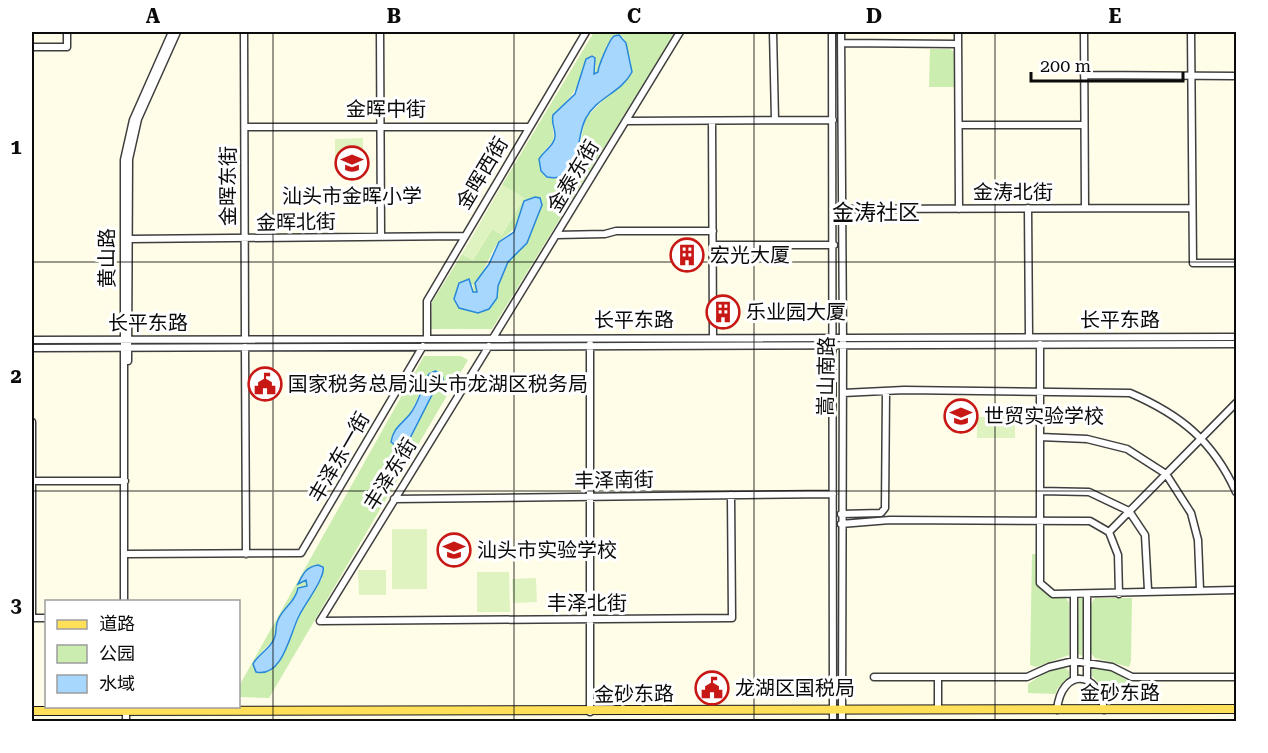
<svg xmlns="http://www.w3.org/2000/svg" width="1268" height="753" viewBox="0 0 1268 753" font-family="'Roboto Serif','Noto Sans SC',serif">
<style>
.green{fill:#cbedaf;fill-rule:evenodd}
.pitch{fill:#dff3c1}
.water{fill:#a7d7fc;stroke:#2788da;stroke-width:1.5}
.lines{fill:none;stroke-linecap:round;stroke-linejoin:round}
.minor-casing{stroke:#3e3e3e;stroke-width:9}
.major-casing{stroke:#1c1c1c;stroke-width:10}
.minor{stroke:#fff;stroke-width:6}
.major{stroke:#ffe058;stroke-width:8}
.grid{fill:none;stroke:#0b0b0b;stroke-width:1.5;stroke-opacity:0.55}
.labels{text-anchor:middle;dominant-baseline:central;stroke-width:6;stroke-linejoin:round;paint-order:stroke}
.street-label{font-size:20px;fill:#0b0b0b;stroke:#fff}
.poi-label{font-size:20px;fill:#0b0b0b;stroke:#fff;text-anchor:start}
.quarter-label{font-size:22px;fill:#0b0b0b;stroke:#fff}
.neatline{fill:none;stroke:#0b0b0b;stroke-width:2}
.grid-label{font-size:20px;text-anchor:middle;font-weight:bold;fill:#0b0b0b}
</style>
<rect width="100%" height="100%" fill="#fffce8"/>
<path class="green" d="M594,32H675L492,329H431L432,302L462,254L473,260L492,229L502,235L524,198L502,185ZM619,35L624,38L631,62L609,94L585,119L580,145L542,153C557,138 554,140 552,121C564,98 576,99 583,70L596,65L594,74L598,72V68L605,57L606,46ZM542,205L527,243L508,262L497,286V298L489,309L459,283L473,285V293L477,292L476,283C484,271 487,262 494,249C503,231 519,236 522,207Z
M930,49H950L954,52V87H929Z
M424,356H461L468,360L269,698L239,697V686ZM429,374L441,389L433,393L408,444L400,423L410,414ZM303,574L323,578C298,602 296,641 274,667L257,657L274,639L276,624L282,612L298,592L307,586L306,580L298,583Z
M1032,554H1037L1038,585L1066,598L1069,603V655L1036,667L1030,665Z
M1079,596L1084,599L1082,656L1077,653Z
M1095,598H1132L1131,661L1129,667L1095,658L1091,653V604Z
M1064,667L1069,671V677L1057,689L1056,694L1028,693V684L1045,673Z
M1098,667L1117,673L1133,684V694H1105L1104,688L1092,676V670Z"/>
<path class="pitch" d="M363,138V161H335V139Z
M502,185L524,198L502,235L492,229L473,260L462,254Z
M977,417H1015V438H977Z
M392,529H427V589H392Z
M358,570H386V595H359Z
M477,572H509L510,612H477Z
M536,578L537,602L513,603L512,579Z"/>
<path class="water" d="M619,35L626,43L632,72C621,93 597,97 586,118C574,138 584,184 547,177L541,171L539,159C543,152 556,144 555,135C555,127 551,124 553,115L575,94L586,59L592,56L595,58L594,74L598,72C598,67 609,40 614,36Z
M535,197L540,198L542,205L527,243L508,262L498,286L497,298L489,309L478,313L459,308L454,299L459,283L469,279L473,292H477L475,283L489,264L499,242L514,232L524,201Z
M435,371L442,374L444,384L433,393L407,444L396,446L391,442C393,428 402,424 410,414C419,403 422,386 429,374Z
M318,565L323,567C326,577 304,605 299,616C290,633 283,678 256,672L253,664C258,654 270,649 274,639C277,633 275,626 278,620C283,608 296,601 298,588L307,586L306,580L298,584C303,574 306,567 318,565Z"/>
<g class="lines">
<g class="minor-casing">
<path id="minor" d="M244,32L245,339
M380,32L381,237
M773,32L775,120
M832,32L833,722
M841,32L843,345L842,722
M958,32L959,209
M1084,32L1085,208
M1191,32L1193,263H1236
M841,43L958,44
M32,47H67V32
M1084,75L1236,76
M626,121L833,120
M712,121L713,338
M959,125H1084
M245,127H528
M1028,208L1029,336
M839,209L1192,208
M556,235L605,234L616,231H713
M129,239L464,236
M713,245H834
M427,338V301L586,32
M493,338L680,32
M32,340L1236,337
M1040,344V583L1053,594L1236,590
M245,347L246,554
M32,348L1236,344
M128,361L129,159L138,119L177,32
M843,393L904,390L1130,393C1181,415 1213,441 1236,492
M32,422V618
M1040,437L1087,439L1127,449L1166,474L1191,513L1198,540L1200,590
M32,481H125
M1040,491L1089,492L1129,511L1145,535L1148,590
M394,499L833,494
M841,514L881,513L885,508L886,392
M841,524L890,520L1090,521L1109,532L1118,555L1119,594
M1109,532L1236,403
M128,554L301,553L423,346
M1074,594V680
M1087,594V680
M124,602V160L133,120L172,32
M32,618H46
M320,621L732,618L731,495
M320,621L489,346
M874,677H1027L1049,667L1074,661L1112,667L1132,677H1236
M938,677V709
M1057,710C1061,668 1099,669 1104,710
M590,712V344
M126,722V706"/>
</g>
<g class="major-casing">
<path id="major" d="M32,711L1236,709"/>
</g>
<use href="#minor" class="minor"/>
<use href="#major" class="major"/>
</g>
<path class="grid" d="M273,32V722M514,32V722M754,32V722M995,32V722M32,262H1236M32,491H1236"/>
<defs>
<g id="school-ring" transform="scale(1.725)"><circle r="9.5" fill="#fff" stroke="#c71816" stroke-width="1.5"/><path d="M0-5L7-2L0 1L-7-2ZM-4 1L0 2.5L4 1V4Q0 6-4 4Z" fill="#c71816"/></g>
<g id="building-ring" transform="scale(1.725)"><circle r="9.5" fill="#fff" stroke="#c71816" stroke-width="1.5"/><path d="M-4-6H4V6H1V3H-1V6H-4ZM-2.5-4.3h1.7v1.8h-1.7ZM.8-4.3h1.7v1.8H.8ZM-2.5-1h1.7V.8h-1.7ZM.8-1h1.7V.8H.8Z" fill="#c71816"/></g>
<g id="civic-ring" transform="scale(1.725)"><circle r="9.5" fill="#fff" stroke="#c71816" stroke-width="1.5"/><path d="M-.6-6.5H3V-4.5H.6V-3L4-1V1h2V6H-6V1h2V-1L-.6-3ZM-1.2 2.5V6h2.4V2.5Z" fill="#c71816"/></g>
</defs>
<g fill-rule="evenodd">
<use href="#school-ring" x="352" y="163"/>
<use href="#building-ring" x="687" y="255"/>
<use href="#building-ring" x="723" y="312"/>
<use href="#civic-ring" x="265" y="384"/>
<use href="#school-ring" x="961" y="416"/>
<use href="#school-ring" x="454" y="550"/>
<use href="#civic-ring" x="712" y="688"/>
</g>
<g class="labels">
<g class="street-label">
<text x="386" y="109">金晖中街</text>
<text transform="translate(482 173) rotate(-59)">金晖西街</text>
<text transform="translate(573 176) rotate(-59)">金泰东街</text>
<text transform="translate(228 186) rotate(-90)">金晖东街</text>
<text x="1013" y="192">金涛北街</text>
<text transform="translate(296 222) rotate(-1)">金晖北街</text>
<text transform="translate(107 258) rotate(-90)">黄山路</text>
<text x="634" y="320">长平东路</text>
<text x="1120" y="320">长平东路</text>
<text x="148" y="323">长平东路</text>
<text transform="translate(826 376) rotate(-89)">嵩山南路</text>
<text transform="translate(339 457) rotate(-60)">丰泽东一街</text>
<text transform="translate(390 474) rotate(-58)">丰泽东街</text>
<text transform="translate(614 480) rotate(-1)">丰泽南街</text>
<text x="587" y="603">丰泽北街</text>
<text x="1120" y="693">金砂东路</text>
<text transform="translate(634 694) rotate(-1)">金砂东路</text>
</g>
<g class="poi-label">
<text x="352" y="196" text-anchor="middle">汕头市金晖小学</text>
<text x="710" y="255">宏光大厦</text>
<text x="746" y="312">乐业园大厦</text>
<text x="288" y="384">国家税务总局汕头市龙湖区税务局</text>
<text x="984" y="416">世贸实验学校</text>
<text x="477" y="550">汕头市实验学校</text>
<text x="735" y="688">龙湖区国税局</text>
</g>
<g class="quarter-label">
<text x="876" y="212">金涛社区</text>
</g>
</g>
<rect width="1268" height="753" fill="none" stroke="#ffffff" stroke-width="66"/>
<rect x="45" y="600" width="195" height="108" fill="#ffffff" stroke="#9d9d9d" stroke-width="1.5"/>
<rect x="57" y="620" width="30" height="9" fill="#ffe058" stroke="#9d9d9d" stroke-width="1.5"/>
<text x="99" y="630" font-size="18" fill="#0b0b0b">道路</text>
<rect x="57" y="645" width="30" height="18" fill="#cbedaf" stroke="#9d9d9d" stroke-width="1.5"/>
<text x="99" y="660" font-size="18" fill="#0b0b0b">公园</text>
<rect x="57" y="675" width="30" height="18" fill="#a7d7fc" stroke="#9d9d9d" stroke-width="1.5"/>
<text x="99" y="690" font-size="18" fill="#0b0b0b">水域</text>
<path d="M1031 72v9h152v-9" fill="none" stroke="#0b0b0b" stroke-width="3"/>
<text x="1040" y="72" font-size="18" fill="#0b0b0b" stroke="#ffffff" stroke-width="4.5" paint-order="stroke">200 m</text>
<rect x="33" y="33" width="1202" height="687" class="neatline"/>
<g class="grid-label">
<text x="153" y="23">A</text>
<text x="394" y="23">B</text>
<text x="634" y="23">C</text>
<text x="874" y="23">D</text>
<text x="1115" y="23">E</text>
<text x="16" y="154">1</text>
<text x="16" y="383">2</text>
<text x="16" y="612">3</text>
</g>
</svg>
